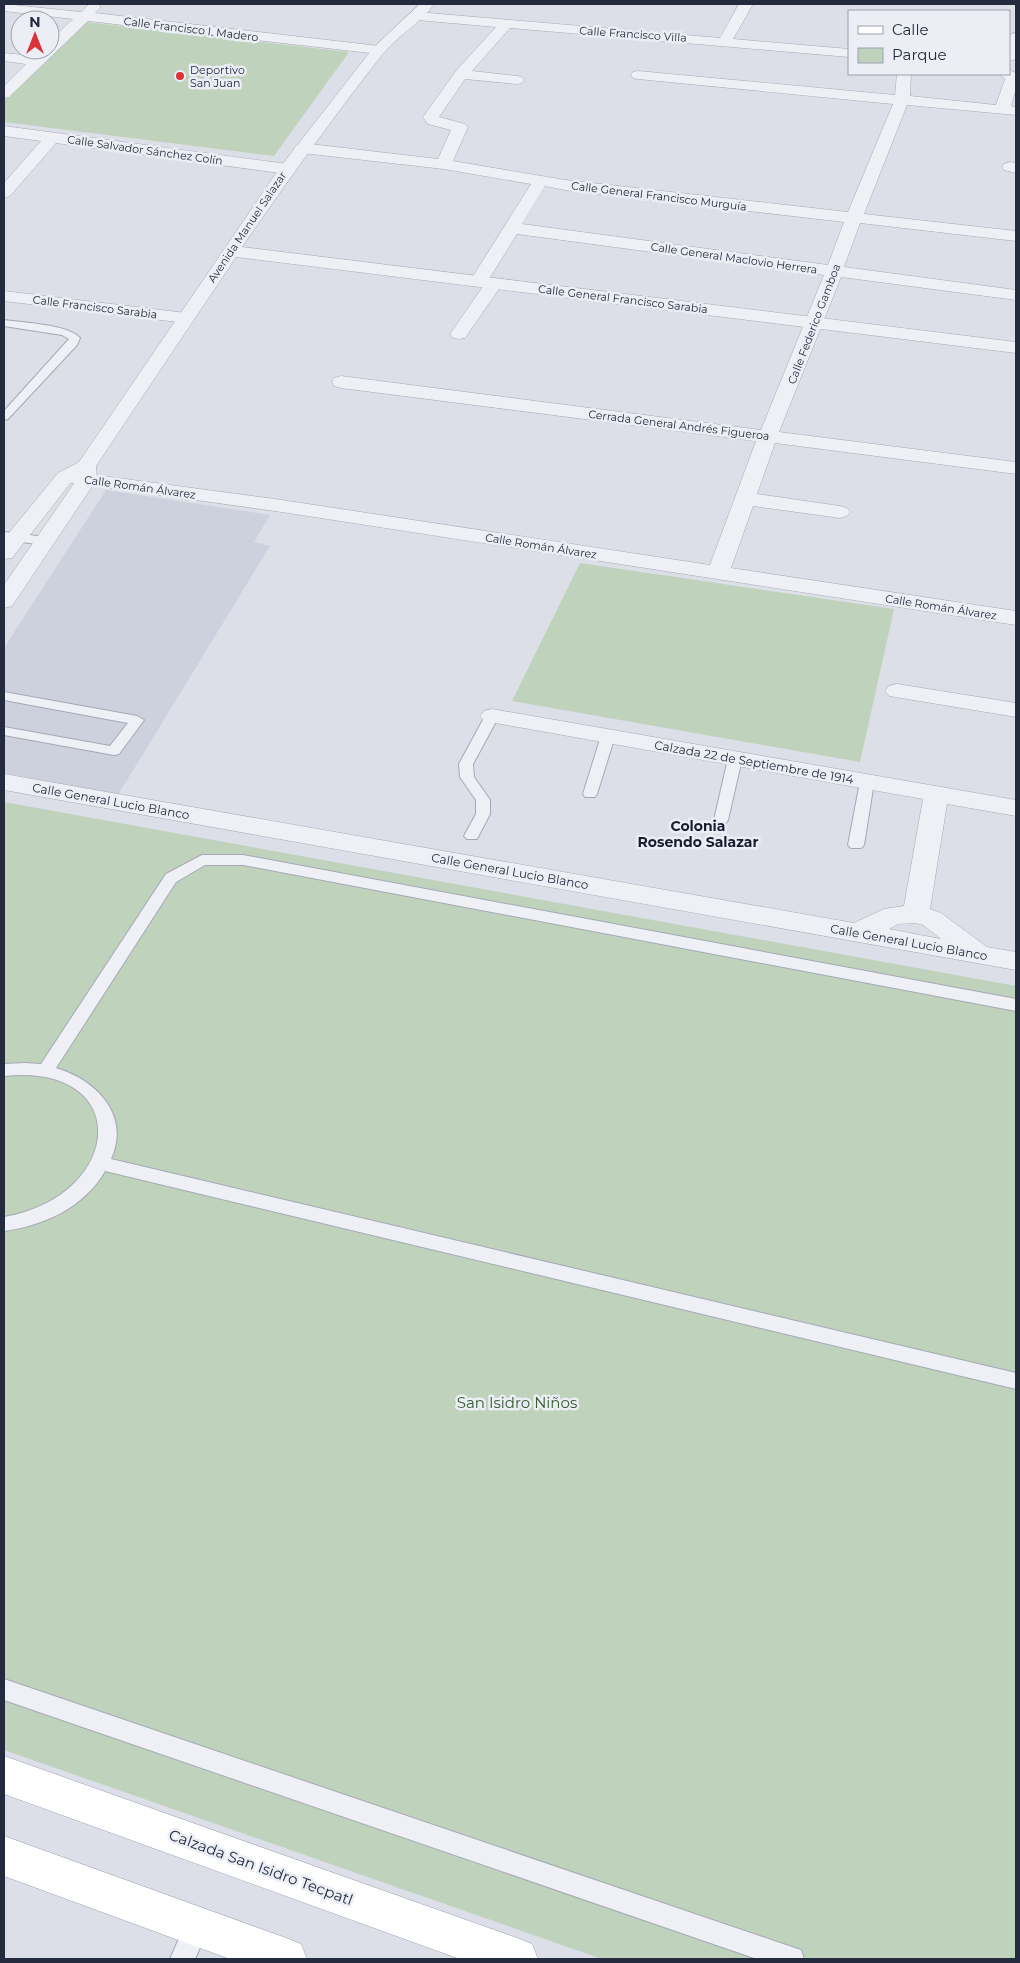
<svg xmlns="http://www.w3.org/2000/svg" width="1020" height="1963" viewBox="0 0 1020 1963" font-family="Montserrat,sans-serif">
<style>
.built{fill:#cdd1dd}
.green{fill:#bfd2bc}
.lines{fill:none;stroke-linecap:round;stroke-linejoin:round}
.service-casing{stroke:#a5a9b5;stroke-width:2}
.minor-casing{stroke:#a5a9b5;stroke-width:1}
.tertiary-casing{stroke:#a5a9b5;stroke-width:1}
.primary-casing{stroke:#9aa1b4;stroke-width:1}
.service{fill:#eff0f5;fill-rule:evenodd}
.minor{fill:#eff0f5;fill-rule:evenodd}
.tertiary{fill:#eff0f5;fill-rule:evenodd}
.primary{fill:#fff;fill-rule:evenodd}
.poi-dot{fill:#da3338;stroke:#ebeef5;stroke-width:2}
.labels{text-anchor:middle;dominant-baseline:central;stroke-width:5;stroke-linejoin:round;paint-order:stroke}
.far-street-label{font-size:11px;fill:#242b3f;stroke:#ebeef5}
.far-poi-label{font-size:11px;fill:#242b3f;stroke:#ebeef5;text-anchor:start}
.street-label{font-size:12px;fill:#242b3f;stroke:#ebeef5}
.neighbourhood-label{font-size:14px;font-weight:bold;fill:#171c2f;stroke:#ebeef5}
.near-park-label{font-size:15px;fill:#335c30;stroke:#ebeef5}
.near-street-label{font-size:15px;fill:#242b3f;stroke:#ebeef5}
</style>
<rect width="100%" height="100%" fill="#dcdfe7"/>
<path class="built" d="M106,490L270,515L254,542L270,546L118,795L4,773V648Z"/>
<path class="green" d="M85,22L349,52L274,156L4,122V100Z
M580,563L894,609L860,762L512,701Z
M4,802L1016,986V1959H602L4,1750Z"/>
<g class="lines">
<g class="service-casing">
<path id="service" d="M4,320C23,323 68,324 80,338L77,345L8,419L4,420V411L69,339L62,335L4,326Z
M4,532L46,537L52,541L46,545L4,540Z
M4,692L137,716L144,720L119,754L114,755L4,735V727L110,746L128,723L4,700Z
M492,712L499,716L473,764L474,777L490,800V814L477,839H467L464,836L476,814V800L460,777L459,764L485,716Z
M608,732L613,733L615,736L597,794L595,797H585L583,794L601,736L603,733Z
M735,755L740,756L742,759L728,820L726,823H716L714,820L728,759L730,756Z
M867,777L872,779L874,782L864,845L861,848H851L848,845L860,782L862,779Z
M202,855H243L1016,999V1011L243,865H205L176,882L56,1068C96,1080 131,1115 111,1159L1016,1373V1389L105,1171C85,1207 43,1226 4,1231V1217C124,1196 135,1063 4,1076V1064L25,1063L41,1064L166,874Z
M4,1679L792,1947L801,1950L804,1959H757L4,1700Z
M197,1915L206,1918L209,1927L195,1959H170L188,1918Z"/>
</g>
<g class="minor-casing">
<path id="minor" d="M4,4L81,12L89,4H97L101,7L95,13L379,46L384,47L386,50L384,53L379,54L88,21L9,97L4,98V86L26,64L4,61V53L34,56L41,50H50V41L73,19L4,11Z
M739,4H753L733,39L849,49V57L510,28L472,71L517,76L522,77L524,80L522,83L517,84L465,79L439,117L465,124L468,127L453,161L565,180L848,212L893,104L638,79L633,78L631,75L633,72L638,71L895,95L897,74H911L910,96L996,105L1005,79L999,74H1009V70L1016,73V89L1011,106L1016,107V115L907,105L864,214L1016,231V241L860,223L844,267L1016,290V300L841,277L779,432L1016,462V474L775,443L757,494L840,506L847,508L850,512L847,516L840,518L753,506L731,568L1016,611V625L275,511L58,481L55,477L58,473L65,471L275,499L710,565L756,441L341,388L334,386L332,382L334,378L341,376L761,430L824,275L517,234L489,279H500L503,283L465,338L459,339L453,338L450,334L484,285H473L470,281L531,184L444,169L302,153L297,151L294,148L297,145L302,143L438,159L451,130L428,124L423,117L456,71L496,27L417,20L412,19L410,16L412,13L417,12L720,38ZM545,186L565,190L844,222L828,265L522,224Z
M1016,33V57L1014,60L1009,61V38L1011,34Z
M4,126L287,164L293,166L295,169L293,172L287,174L56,143L10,196L4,198V183L41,141L4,136Z
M1010,162L1016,163V173L1004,170L1002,167L1004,164Z
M4,291L186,313L192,314L195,318L192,322L186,323L4,301Z
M897,684L1016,703V717L889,696L885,691L889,686Z
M492,709L1016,800V816L947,804L930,909L941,913L987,947L1016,952V970L4,790V774L854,923L884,909L904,906L923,799L484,721L480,716L484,711ZM915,923L923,925L941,939L889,929L898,924Z"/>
</g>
<g class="tertiary-casing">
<path id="tertiary" d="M420,4H434C420,24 397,36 382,55C333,117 287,182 242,247L1016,342V353L236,257L96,466L97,479L12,606L4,608V585L77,479L72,481L12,558L4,559V539L58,473L79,462L281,166L374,47Z"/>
</g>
<g class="primary-casing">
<path id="primary" d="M4,1756L517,1938L532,1944L538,1959H460L4,1794Z
M4,1836L286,1938L301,1944L307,1959H230L4,1876Z"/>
</g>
<use href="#service" class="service"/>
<use href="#minor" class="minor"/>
<use href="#tertiary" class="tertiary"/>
<use href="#primary" class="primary"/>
</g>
<circle class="poi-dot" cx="180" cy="76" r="5"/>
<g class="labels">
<g class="far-street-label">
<text transform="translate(191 29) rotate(7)">Calle Francisco I. Madero</text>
<text transform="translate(633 34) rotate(4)">Calle Francisco Villa</text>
<text transform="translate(145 150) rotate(8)">Calle Salvador Sánchez Colín</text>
<text transform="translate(659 196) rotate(7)">Calle General Francisco Murguía</text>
<text transform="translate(247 227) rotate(-56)">Avenida Manuel Salazar</text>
<text transform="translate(734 258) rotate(8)">Calle General Maclovio Herrera</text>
<text transform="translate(623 299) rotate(7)">Calle General Francisco Sarabia</text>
<text transform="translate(95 307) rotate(7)">Calle Francisco Sarabia</text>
<text transform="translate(814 324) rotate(-69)">Calle Federico Gamboa</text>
<text transform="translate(679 425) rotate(7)">Cerrada General Andrés Figueroa</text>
<text transform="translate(140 487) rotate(8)">Calle Román Álvarez</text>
<text transform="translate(541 546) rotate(9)">Calle Román Álvarez</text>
<text transform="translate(941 607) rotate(9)">Calle Román Álvarez</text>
</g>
<g class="far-poi-label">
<text x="190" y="70">Deportivo<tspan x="190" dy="13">San Juan</tspan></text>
</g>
<g class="street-label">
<text transform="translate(754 762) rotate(10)">Calzada 22 de Septiembre de 1914</text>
<text transform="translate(111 801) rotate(10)">Calle General Lucio Blanco</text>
<text transform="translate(510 871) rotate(10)">Calle General Lucio Blanco</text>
<text transform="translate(909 942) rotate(10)">Calle General Lucio Blanco</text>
</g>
<g class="neighbourhood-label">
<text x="698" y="826">Colonia<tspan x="698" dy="16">Rosendo Salazar</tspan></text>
</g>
<g class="near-park-label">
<text x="517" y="1402">San Isidro Niños</text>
</g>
<g class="near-street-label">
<text transform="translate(261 1867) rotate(20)">Calzada San Isidro Tecpatl</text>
</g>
</g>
<rect width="1020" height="1963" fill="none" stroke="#242b3f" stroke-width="10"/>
<rect x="848" y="10" width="162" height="65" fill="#ebeef5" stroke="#9ba0ac"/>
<rect x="858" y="26" width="25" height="8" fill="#ffffff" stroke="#9ba0ac"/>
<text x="892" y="35" font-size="15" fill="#242b3f">Calle</text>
<rect x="858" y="48" width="25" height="15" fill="#bfd2bc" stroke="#9ba0ac"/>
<text x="892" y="60" font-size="15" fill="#242b3f">Parque</text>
<g transform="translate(35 35)"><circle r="24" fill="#ebeef5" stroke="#9ba0ac"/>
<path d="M0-4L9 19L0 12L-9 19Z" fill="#da3338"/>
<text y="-8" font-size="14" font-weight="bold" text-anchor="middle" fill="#242b3f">N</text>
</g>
</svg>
